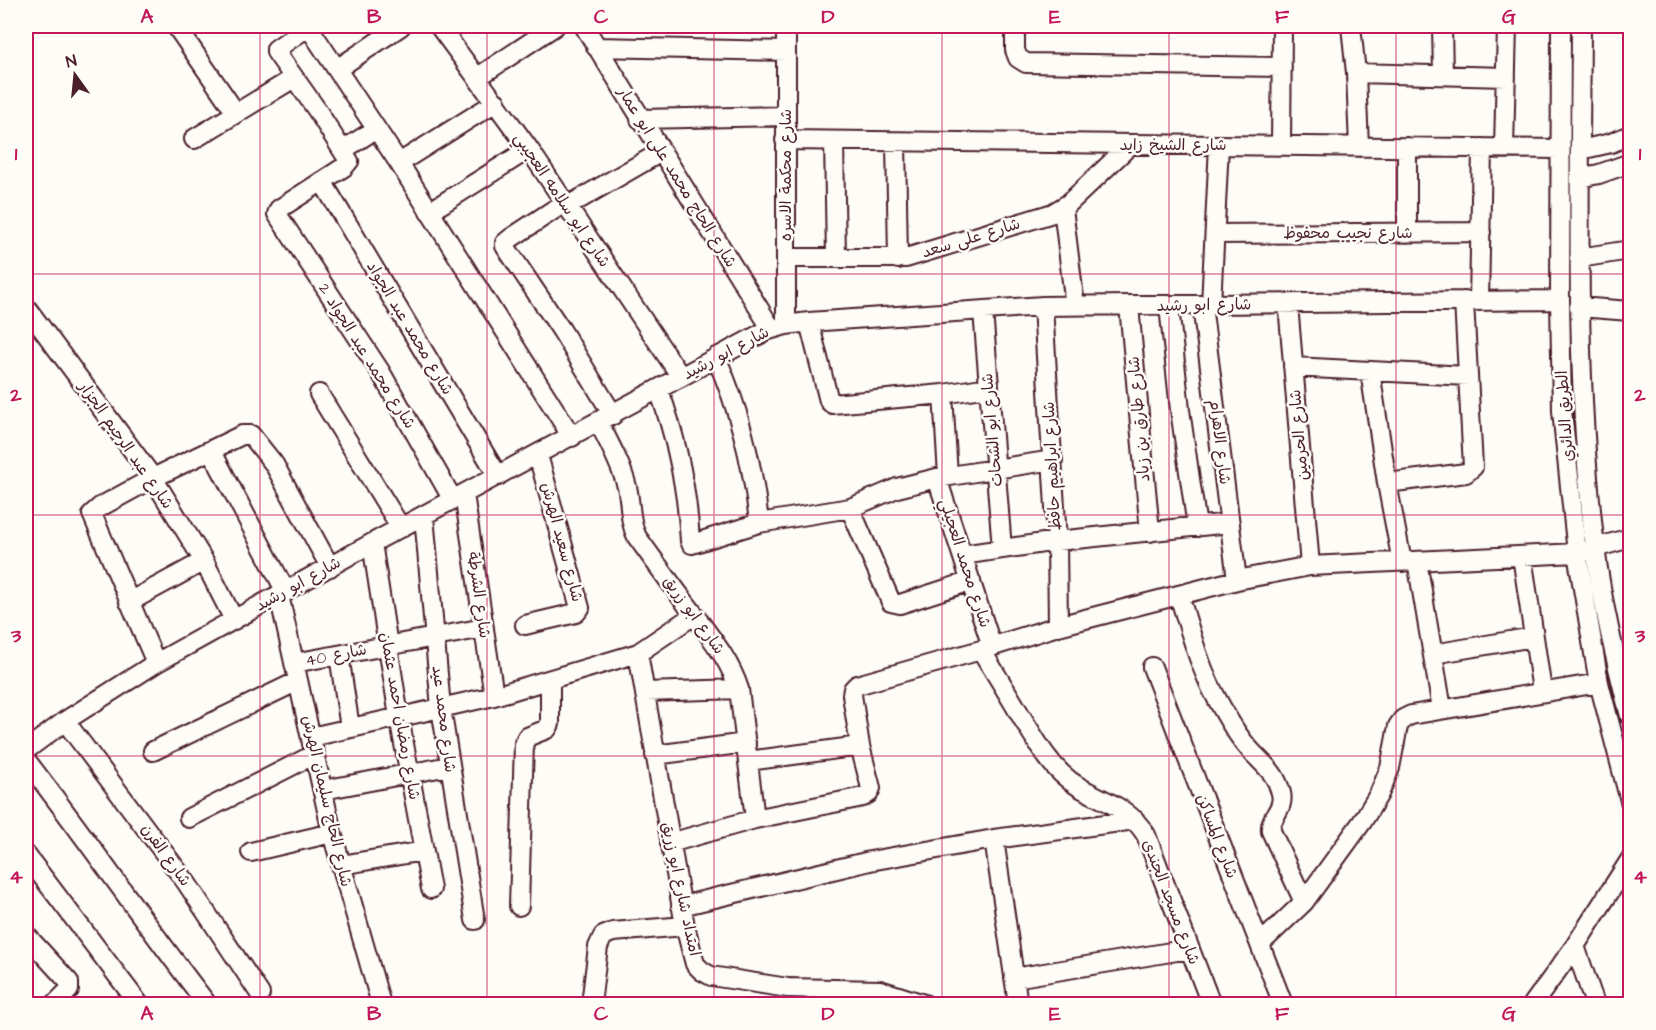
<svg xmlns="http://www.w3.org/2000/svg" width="1656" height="1030" viewBox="0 0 1656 1030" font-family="'Architects Daughter','Playpen Sans Arabic',sans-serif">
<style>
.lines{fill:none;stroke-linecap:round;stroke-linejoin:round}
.minor-casing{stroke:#4a1f2b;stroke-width:22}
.minor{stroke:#fdfcf7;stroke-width:18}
.grid{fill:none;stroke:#c2185b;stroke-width:1.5;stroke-opacity:0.55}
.labels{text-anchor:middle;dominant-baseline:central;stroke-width:5;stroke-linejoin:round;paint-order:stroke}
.street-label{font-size:16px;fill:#4a1f2b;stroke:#fdfcf7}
.neatline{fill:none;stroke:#c2185b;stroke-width:2}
.grid-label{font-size:20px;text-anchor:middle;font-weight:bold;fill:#c2185b}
</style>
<rect width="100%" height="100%" fill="#fdfcf7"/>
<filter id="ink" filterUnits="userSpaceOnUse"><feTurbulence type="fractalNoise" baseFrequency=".0167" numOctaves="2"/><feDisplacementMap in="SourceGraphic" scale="12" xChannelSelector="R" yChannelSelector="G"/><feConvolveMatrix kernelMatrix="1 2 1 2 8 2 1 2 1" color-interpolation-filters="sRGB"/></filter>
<g filter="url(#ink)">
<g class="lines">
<g class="minor-casing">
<path id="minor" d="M176,26L236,113
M308,26L399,163L572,437
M309,26L276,49V52L317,110L349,161L344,167L279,209L277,214L380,371L453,500
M439,26L529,149L681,377
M584,26L771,328
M786,26V325
M1015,26V50L1018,58L1026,63L1282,67
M1351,26L1356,73L1359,147
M1442,26L1443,75
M1561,26L1560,300L1562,411L1577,553L1599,683L1630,801
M1581,26C1580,200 1574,374 1595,547C1602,604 1616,661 1630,716
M596,47L786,51
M337,69L401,26
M1356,73L1506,77
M478,77L555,26
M640,119L786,116
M194,139L294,78
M785,140L1560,149
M834,141L836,258
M896,142L898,259
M1281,146L1282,26
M1504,148L1507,26
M343,150L376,129
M1580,150L1611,143L1630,135
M399,163L496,102
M1579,178L1599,174L1630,163
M322,181L498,476
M564,203L511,238L505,243V246L562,331L613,415
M566,207L661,152
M1063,208L1075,306
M429,212L529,149
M1407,233V147
M1215,234L1481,232
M786,258H906L1053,213L1068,204L1130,145
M1579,258L1630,250
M1479,301L1482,148
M1288,304L1310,566
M1202,305L1237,580
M1211,305L1219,145
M1043,306L1057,541L1058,626
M1129,306L1150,532
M1169,306L1180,410L1197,527
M26,307L153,478L204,561L234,620
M1579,307L1630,311
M983,311L1002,549
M809,322L829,401L832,404L943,394L989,387
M716,357C740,411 753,464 759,523
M1293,367L1468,376
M1370,371L1387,483
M659,390C677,440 687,488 690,541L692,544L759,523L850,508L897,488L937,478L1053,460
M319,394L401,528
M943,394L948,476
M599,423C609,443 621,464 627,487C631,503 629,522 637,537C655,562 674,588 693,613C711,638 729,659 739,689L755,819
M211,450L286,592
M937,478L992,647
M464,494L494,696
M850,508L891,602L900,604L971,581
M424,516L441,708L475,920
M372,543L399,717L431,889
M962,555L1057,541L1230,523
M1522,556L1542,691
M1417,561L1442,709
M1402,562L1387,483L1466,473L1473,467L1464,301
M279,595L332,833L381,1004
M1179,595C1190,630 1199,666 1217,699C1225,714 1235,732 1246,745C1260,763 1275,769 1281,793C1285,810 1269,816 1271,831L1304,902
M129,602L204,561
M525,625L576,613L580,608L538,455
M981,650C996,674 1010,697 1024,721C1036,740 1046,759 1062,774C1089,800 1124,799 1146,835L1211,1004
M638,653L685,926L695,964L702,971L711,976L788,988L880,990L924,1004
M1433,654L1534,637
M339,655L350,728
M156,663L92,514L100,507L153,478L242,435H251L274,464L330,567
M294,663L484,628
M1152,667L1283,1004
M645,692L739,689
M65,721L186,882L260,994
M311,737L494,696L638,653L694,615
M26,750L65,721L156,663L372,543L766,331L786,325L809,322L1043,306L1560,300
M153,751L298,681
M655,755L746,743
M26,760C88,840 145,924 207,1004
M748,761L860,746
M323,790L449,766
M189,818L315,754
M994,839L1018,1004
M670,843L755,819L863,797L869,793L871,788L860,746L852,695L853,689L857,685L981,650L1058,626L1237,580L1310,566L1577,553L1630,538
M251,852L332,833
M26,855L139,1004
M341,865L424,851
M519,906L524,743L527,737L547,729L550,724V680
M681,906L870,861L994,839L1135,820
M26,935L69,982V990L55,1004
M1260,944L1304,902L1362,822L1379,794L1390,768L1398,726L1403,719L1411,715L1599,683
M1575,946L1595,1004
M1014,978L1189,949
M591,1004L598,947L603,936L613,932L685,926
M1533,1004L1575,946L1630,860"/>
</g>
<use href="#minor" class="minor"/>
</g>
</g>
<path class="grid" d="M260,26V1004M487,26V1004M714,26V1004M942,26V1004M1169,26V1004M1396,26V1004M26,274H1630M26,515H1630M26,756H1630"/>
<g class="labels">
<g class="street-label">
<text x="1173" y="145">شارع الشيخ زايد</text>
<text transform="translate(786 175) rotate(-90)">شارع محكمة الاسره</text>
<text transform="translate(677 177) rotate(58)">شارع الحاج محمد على ابو عمار</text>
<text transform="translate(562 200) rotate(56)">شارع ابو سلامه العجيبي</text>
<text x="1348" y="233">شارع نجيب محفوظ</text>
<text transform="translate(971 238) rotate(-17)">شارع على سعد</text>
<text transform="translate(1204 305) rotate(-1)">شارع ابو رشيد</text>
<text transform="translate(410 328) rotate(59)">شارع محمد عبد الجواد</text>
<text transform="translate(726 353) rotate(-28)">شارع ابو رشيد</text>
<text transform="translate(367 356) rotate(58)">شارع محمد عبد الجواد 2</text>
<text transform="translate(1565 416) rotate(-94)">الطريق الدائري</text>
<text transform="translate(1139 419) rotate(-95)">شارع طارق بن زياد</text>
<text transform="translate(992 430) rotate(-95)">شارع ابو الشحات</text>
<text transform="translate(1299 435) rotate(-95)">شارع الحرمين</text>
<text transform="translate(1220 442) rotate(83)">شارع الاهرام</text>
<text transform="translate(126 445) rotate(55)">شارع عبد الرحيم الجزار</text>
<text transform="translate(1052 466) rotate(-93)">شارع ابراهيم حافظ</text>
<text transform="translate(562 542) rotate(75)">شارع سعيد الهرش</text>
<text transform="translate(965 563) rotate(72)">شارع محمد العجيلي</text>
<text transform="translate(298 584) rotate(-29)">شارع ابو رشيد</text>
<text transform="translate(479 595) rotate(82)">شارع الشرطة</text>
<text transform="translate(694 615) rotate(54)">شارع ابو زريق</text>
<text transform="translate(336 655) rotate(-11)">شارع 40</text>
<text transform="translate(400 716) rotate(80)">شارع رمضان احمد عثمان</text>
<text transform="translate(444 719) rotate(83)">شارع محمد عيد</text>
<text transform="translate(327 801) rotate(77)">شارع الحاج سليمان الهرش</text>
<text transform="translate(1217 836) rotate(69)">شارع المساكن</text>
<text transform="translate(166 855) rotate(54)">شارع الفرن</text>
<text transform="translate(681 889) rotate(78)">امتداد شارع ابو زريق</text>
<text transform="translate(1171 902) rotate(69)">شارع مسجد الجندى</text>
</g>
</g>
<rect width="1656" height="1030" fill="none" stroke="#fdfcf7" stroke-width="66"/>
<g transform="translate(75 75) rotate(345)" stroke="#fdfcf7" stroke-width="4.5" paint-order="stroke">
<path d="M0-4.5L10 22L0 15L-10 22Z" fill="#4a1f2b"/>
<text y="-9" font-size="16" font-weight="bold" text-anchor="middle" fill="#4a1f2b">N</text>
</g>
<rect x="33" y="33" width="1590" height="964" class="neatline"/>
<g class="grid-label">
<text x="147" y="23">A</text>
<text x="374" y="23">B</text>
<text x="601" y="23">C</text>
<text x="828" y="23">D</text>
<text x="1055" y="23">E</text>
<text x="1282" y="23">F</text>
<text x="1509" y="23">G</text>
<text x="16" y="160">1</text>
<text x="1640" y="160">1</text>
<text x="16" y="401">2</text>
<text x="1640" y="401">2</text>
<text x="16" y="642">3</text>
<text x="1640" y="642">3</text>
<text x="16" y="883">4</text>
<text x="1640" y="883">4</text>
<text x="147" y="1020">A</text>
<text x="374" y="1020">B</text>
<text x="601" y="1020">C</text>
<text x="828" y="1020">D</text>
<text x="1055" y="1020">E</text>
<text x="1282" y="1020">F</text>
<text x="1509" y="1020">G</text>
</g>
</svg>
